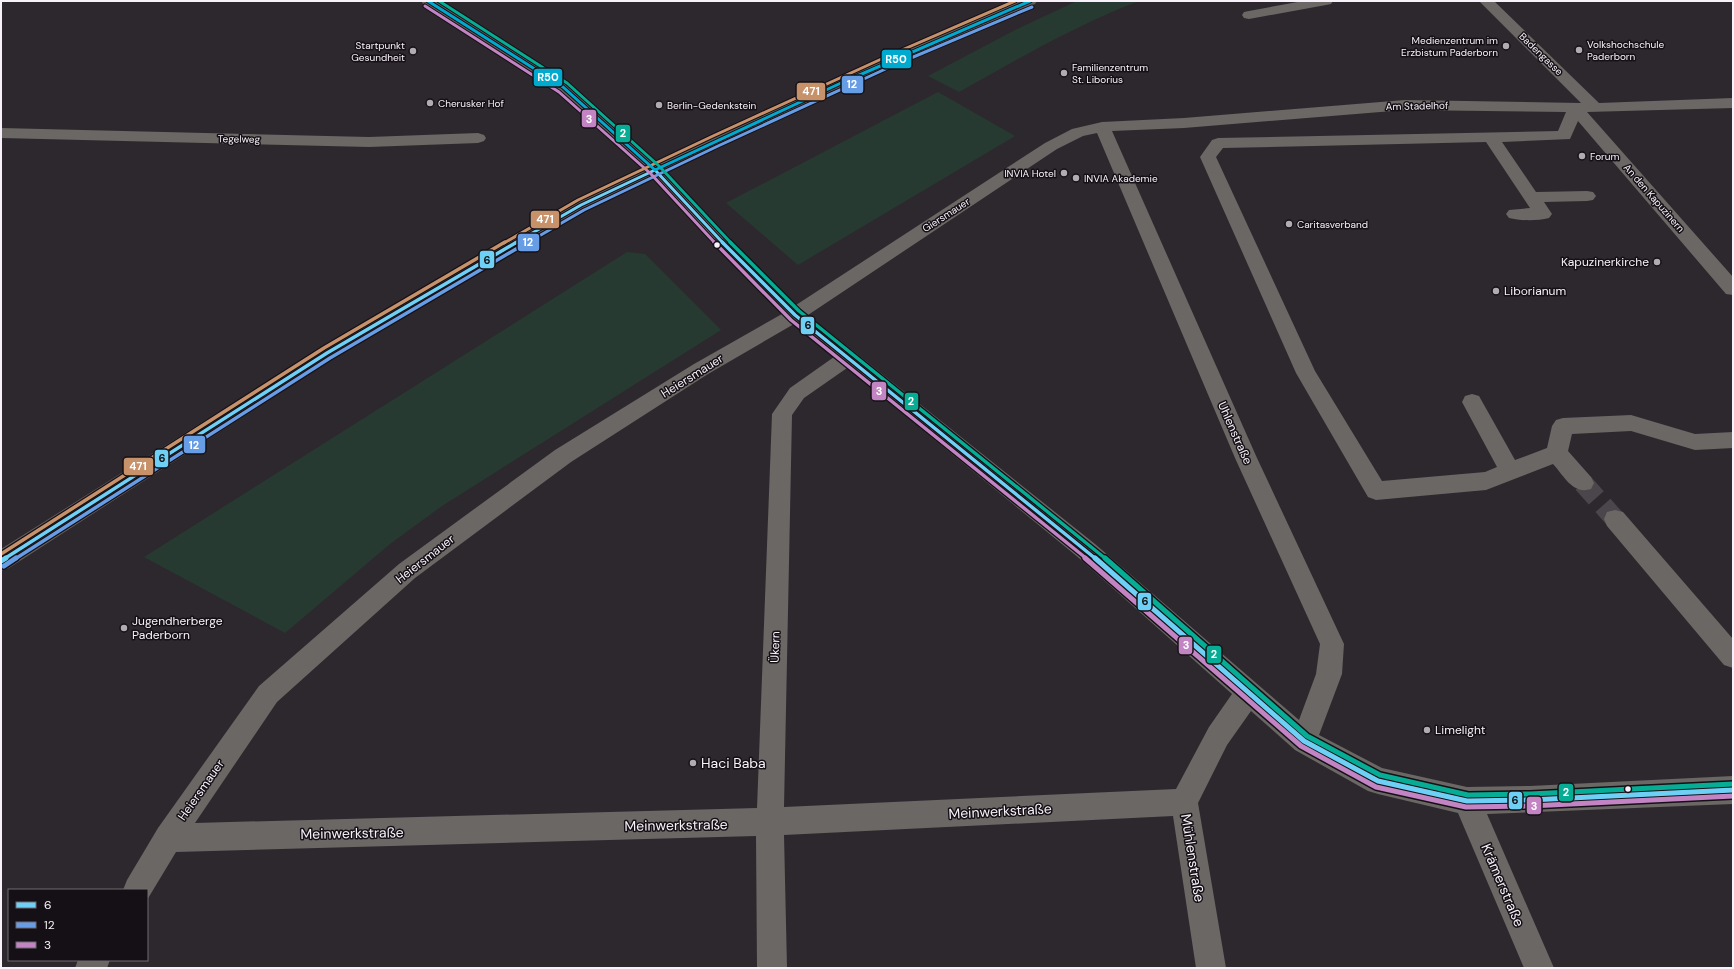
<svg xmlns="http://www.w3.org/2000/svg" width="1734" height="969" viewBox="0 0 1734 969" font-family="'DM Sans',sans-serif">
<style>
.green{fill:#273a31}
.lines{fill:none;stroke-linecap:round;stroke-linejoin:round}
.minor-tunnel{stroke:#4b464c;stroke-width:20;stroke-dasharray:20 10;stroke-linecap:butt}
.minor{fill:#6a6764;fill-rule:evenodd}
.major{fill:#635e5e;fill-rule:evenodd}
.bus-1-far2-casing{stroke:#151016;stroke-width:5}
.bus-1-far1-casing{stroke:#151016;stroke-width:6}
.bus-1-casing{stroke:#151016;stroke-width:8}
.bus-2-far2-casing{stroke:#151016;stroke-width:5}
.bus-2-far1-casing{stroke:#151016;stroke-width:6}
.bus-2-casing{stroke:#151016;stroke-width:8}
.bus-3-far2-casing{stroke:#151016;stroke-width:5}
.bus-3-far1-casing{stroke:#151016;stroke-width:6}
.bus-3-casing{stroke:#151016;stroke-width:8}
.bus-4-far1-casing{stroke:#151016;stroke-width:5}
.bus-4-casing{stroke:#151016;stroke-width:6}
.bus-5-far2-casing{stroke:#151016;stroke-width:5}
.bus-5-far1-casing{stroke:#151016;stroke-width:6}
.bus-5-casing{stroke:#151016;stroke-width:8}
.bus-6-casing{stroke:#151016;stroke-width:5}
.bus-1-far2{stroke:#6fd0f6;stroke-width:3}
.bus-1-far1{stroke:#6fd0f6;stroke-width:3.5}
.bus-1{stroke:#6fd0f6;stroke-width:5}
.bus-2-far2{stroke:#679de5;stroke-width:3}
.bus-2-far1{stroke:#679de5;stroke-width:3.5}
.bus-2{stroke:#679de5;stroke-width:5}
.bus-3-far2{stroke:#c284c3;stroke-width:3}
.bus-3-far1{stroke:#c284c3;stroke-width:3.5}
.bus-3{stroke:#c284c3;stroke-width:5}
.bus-4-far1{stroke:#c7916a;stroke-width:3}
.bus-4{stroke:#c7916a;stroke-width:3.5}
.bus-5-far2{stroke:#06ac93;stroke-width:3}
.bus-5-far1{stroke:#06ac93;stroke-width:3.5}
.bus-5{stroke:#06ac93;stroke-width:5}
.bus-6{stroke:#00a9ce;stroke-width:3}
.poi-dot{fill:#b1abb2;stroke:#151016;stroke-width:1.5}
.bus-dot{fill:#f8f1f9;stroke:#151016;stroke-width:1.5}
.labels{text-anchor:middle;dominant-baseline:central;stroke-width:3;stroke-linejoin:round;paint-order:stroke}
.far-poi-label{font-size:10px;fill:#f8f1f9;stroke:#151016;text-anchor:start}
.far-street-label{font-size:10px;fill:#f8f1f9;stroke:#151016}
.poi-label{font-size:12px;fill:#f8f1f9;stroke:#151016;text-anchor:start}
.street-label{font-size:12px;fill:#f8f1f9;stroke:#151016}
.near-poi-label{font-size:14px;fill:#f8f1f9;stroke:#151016;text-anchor:start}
.near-street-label{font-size:14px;fill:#f8f1f9;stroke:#151016}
.line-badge{stroke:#151016;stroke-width:1.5}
.badge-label{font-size:11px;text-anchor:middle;font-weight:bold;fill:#fff}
.pale-badge-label{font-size:11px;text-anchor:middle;font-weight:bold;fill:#111}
</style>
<rect width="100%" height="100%" fill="#2d282e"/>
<path class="green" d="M1077,1H1139C1076,25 1018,59 959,92L928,76L1015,30Z
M938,92L1015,136L798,265L726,203Z
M627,252L645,254L721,330L442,506L390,544L285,633L144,557Z"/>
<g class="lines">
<path class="minor-tunnel" d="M1583,483L1615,519"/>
<path class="minor" d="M1303,1H1333L1331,4L1326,5L1249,19L1244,18L1242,15L1244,12L1249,11Z
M1479,1H1494L1599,103L1733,98V108L1587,112L1733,277V295L1726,294L1578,121L1570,139L1502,142L1536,192L1587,191L1593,192L1596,196L1593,200L1587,201L1544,202L1552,214L1549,218C1537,221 1521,221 1509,218L1506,214L1509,210L1530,208L1486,142L1223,148L1216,157L1315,371L1382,481L1485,472L1497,467L1462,402L1465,396L1472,394L1479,396L1515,460L1547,448L1552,426L1556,420L1563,418L1631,415L1695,434L1733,432V448L1695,450L1631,431L1572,434L1568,451L1591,477L1594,483L1591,489C1573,495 1564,476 1553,464L1486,490L1376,500L1368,497L1296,373L1200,157L1212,140L1218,138L1558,131L1566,112L1405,110L1184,128L1112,131L1257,458L1344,644L1342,674L1319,735L1382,768L1467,787L1530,786L1733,776V804L1487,814L1554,968H1524L1458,813L1378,794L1368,791L1295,750L1251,711L1227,745L1198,803L1226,968H1196L1173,816L784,835L787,968H757L756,836L176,852L147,900V890H123L127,880L158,828L259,686L399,564L555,450L694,364L782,314L706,236L649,174L647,170L649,166L655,165L661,166L718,228L796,305L1045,143L1072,129L1102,122L1184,118L1405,100L1581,103ZM1097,133L1235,458L1320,644L1316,674L1299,720L1095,544L808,315L1057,149L1083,136ZM794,324L834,357L790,388L772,414L757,808L195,823L277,702L415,578L571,462L708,374ZM847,368L1079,558L1232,694L1209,727L1176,789L784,807L792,415L804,398Z
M1,128L369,137L478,133L484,135L486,138L484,141L478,143L369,147L1,138Z
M1615,510L1623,512L1733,639V668L1724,665L1607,526L1604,519L1607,512Z
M78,960H110L107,968H75Z"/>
<path class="major" d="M421,1H437L568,84L657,163L885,58L1018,1H1037L1035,4L895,64L721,144L587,209L334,358L9,568L1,571V549L320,348L575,201L644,169L558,90L423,4Z"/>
<g class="bus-1-far2-casing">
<path id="bus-1-far2" d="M655,170L723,243
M515,243L581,205L655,170"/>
</g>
<g class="bus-1-far1-casing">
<path id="bus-1-far1" d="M722,242L795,315L1096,559
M4,559L327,353L517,242"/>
</g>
<g class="bus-1-casing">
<path id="bus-1" d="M1095,558L1304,741L1378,781L1467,801L1530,800L1733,790
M1,561L6,558"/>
</g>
<g class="bus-2-far2-casing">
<path id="bus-2-far2" d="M527,243L584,210L718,146L892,66L1032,7"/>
</g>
<g class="bus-2-far1-casing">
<path id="bus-2-far1" d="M15,559L330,358L528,242"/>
</g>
<g class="bus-2-casing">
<path id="bus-2" d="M4,566L16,558"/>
</g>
<g class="bus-3-far2-casing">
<path id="bus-3-far2" d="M425,6L559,92L651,174L715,243"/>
</g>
<g class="bus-3-far1-casing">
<path id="bus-3-far1" d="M714,242L791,320L1087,559"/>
</g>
<g class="bus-3-casing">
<path id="bus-3" d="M1085,558L1301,746L1376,787L1466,807L1530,806L1733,796"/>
</g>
<g class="bus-4-far1-casing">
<path id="bus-4-far1" d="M504,243L578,200L713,136L888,56L1015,1"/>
</g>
<g class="bus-4-casing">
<path id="bus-4" d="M1,554L324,348L505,242"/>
</g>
<g class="bus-5-far2-casing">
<path id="bus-5-far2" d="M439,1L567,83L659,166L731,243"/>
</g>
<g class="bus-5-far1-casing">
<path id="bus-5-far1" d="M730,242L799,311L1106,559"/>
</g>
<g class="bus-5-casing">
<path id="bus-5" d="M1105,558L1307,736L1380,775L1468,795L1530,794L1733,784"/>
</g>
<g class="bus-6-casing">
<path id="bus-6" d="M428,1L563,87L655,170
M655,170L841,83L1030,1"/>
</g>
<use href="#bus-1-far2" class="bus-1-far2"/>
<use href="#bus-1-far1" class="bus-1-far1"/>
<use href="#bus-1" class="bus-1"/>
<use href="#bus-2-far2" class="bus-2-far2"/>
<use href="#bus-2-far1" class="bus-2-far1"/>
<use href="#bus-2" class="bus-2"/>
<use href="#bus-3-far2" class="bus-3-far2"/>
<use href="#bus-3-far1" class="bus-3-far1"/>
<use href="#bus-3" class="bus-3"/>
<use href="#bus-4-far1" class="bus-4-far1"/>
<use href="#bus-4" class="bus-4"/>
<use href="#bus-5-far2" class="bus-5-far2"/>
<use href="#bus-5-far1" class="bus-5-far1"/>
<use href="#bus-5" class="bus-5"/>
<use href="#bus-6" class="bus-6"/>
</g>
<g class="poi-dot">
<circle cx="1506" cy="46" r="4"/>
<circle cx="1579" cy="50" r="4"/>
<circle cx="413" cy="51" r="4"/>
<circle cx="1064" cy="73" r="4"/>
<circle cx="430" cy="103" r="4"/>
<circle cx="659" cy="105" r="4"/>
<circle cx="1582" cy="156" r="4"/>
<circle cx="1064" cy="173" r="4"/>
<circle cx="1076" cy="178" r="4"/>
<circle cx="1289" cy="224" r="4"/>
<circle cx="1657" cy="262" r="4"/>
<circle cx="1496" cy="291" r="4"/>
<circle cx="124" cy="628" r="4"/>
<circle cx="1427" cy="730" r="4"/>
<circle cx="693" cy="763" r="4"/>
</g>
<g class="bus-dot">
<circle cx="717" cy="245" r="3.5"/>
<circle cx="1628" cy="789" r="3.5"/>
</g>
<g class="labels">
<g class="far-poi-label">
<text x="1498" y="40" text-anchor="end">Medienzentrum im<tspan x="1498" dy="12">Erzbistum Paderborn</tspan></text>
<text x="1587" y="44">Volkshochschule<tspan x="1587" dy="12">Paderborn</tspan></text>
<text x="405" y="45" text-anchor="end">Startpunkt<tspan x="405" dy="12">Gesundheit</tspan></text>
<text x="1072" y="67">Familienzentrum<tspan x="1072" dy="12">St. Liborius</tspan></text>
<text x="438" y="103">Cherusker Hof</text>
<text x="667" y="105">Berlin-Gedenkstein</text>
<text x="1590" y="156">Forum</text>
<text x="1056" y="173" text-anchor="end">INVIA Hotel</text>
<text x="1084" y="178">INVIA Akademie</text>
<text x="1297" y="224">Caritasverband</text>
</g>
<g class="far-street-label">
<text transform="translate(1541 54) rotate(44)">Badengasse</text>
<text transform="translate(1417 106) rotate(-1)">Am Stadelhof</text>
<text transform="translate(239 139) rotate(1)">Tegelweg</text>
<text transform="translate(1654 198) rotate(49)">An den Kapuzinern</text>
<text transform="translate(946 215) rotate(-33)">Giersmauer</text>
</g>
<g class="poi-label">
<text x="1649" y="262" text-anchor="end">Kapuzinerkirche</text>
<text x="1504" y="291">Liborianum</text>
<text x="132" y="621">Jugendherberge<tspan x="132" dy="14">Paderborn</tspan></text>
<text x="1435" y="730">Limelight</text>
</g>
<g class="street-label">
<text transform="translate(692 376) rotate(-32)">Heiersmauer</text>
<text transform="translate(1235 433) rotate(66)">Uhlenstraße</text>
<text transform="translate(425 559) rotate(-38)">Heiersmauer</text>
<text transform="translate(775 647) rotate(-88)">Ükern</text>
<text transform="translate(201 790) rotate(-55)">Heiersmauer</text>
</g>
<g class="near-poi-label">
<text x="701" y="763">Haci Baba</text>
</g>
<g class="near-street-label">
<text transform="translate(1000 811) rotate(-3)">Meinwerkstraße</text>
<text transform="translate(676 825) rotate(-1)">Meinwerkstraße</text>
<text transform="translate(352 833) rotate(-1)">Meinwerkstraße</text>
<text transform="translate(1193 858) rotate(81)">Mühlenstraße</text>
<text transform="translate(1503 885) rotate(67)">Krämerstraße</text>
</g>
</g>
<g class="line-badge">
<rect x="881" y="49" width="31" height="20" rx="4" fill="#00a9ce"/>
<rect x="533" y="68" width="30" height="19" rx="4" fill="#00a9ce"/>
<rect x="841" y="75" width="23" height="19" rx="4" fill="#679de5"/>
<rect x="796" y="82" width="30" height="19" rx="4" fill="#c7916a"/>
<rect x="581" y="109" width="16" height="19" rx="4" fill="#c284c3"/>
<rect x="615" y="124" width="16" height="19" rx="4" fill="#06ac93"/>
<rect x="530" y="210" width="30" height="19" rx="4" fill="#c7916a"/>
<rect x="517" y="233" width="23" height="19" rx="4" fill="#679de5"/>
<rect x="479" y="250" width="16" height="19" rx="4" fill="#6fd0f6"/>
<rect x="800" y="316" width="15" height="19" rx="4" fill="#6fd0f6"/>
<rect x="871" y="381" width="16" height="20" rx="4" fill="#c284c3"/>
<rect x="904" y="392" width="15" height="19" rx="4" fill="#06ac93"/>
<rect x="183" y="435" width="23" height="19" rx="4" fill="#679de5"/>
<rect x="154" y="449" width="15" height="19" rx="4" fill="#6fd0f6"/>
<rect x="123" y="457" width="31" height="19" rx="4" fill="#c7916a"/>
<rect x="1137" y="592" width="15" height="19" rx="4" fill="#6fd0f6"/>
<rect x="1178" y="636" width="15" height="19" rx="4" fill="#c284c3"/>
<rect x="1206" y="645" width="16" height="19" rx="4" fill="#06ac93"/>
<rect x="1558" y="783" width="16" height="19" rx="4" fill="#06ac93"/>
<rect x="1508" y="791" width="15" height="19" rx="4" fill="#6fd0f6"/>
<rect x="1526" y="796" width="16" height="19" rx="4" fill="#c284c3"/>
</g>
<g class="badge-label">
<text x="896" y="63">R50</text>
<text x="548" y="81">R50</text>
<text x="852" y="88">12</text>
<text x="811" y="95">471</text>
<text x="589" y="123">3</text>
<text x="623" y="137">2</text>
<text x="545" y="223">471</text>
<text x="528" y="246">12</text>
<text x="879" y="395">3</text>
<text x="911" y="405">2</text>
<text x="194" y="449">12</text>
<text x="138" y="470">471</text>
<text x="1186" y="649">3</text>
<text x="1214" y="658">2</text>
<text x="1566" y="796">2</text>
<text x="1534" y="810">3</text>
</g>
<g class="pale-badge-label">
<text x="487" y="264">6</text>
<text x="808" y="329">6</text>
<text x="162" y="462">6</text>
<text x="1145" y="605">6</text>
<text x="1515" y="804">6</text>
</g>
<rect width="1734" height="969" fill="none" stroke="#f8f1f9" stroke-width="4"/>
<rect x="8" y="889" width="140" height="72" fill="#151016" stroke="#706a71"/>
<rect x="16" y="902" width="20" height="6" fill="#6fd0f6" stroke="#706a71"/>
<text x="44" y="909" font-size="12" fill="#f8f1f9">6</text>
<rect x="16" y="922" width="20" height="6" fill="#679de5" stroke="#706a71"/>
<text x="44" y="929" font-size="12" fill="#f8f1f9">12</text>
<rect x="16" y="942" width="20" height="6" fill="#c284c3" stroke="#706a71"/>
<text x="44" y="949" font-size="12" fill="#f8f1f9">3</text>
</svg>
